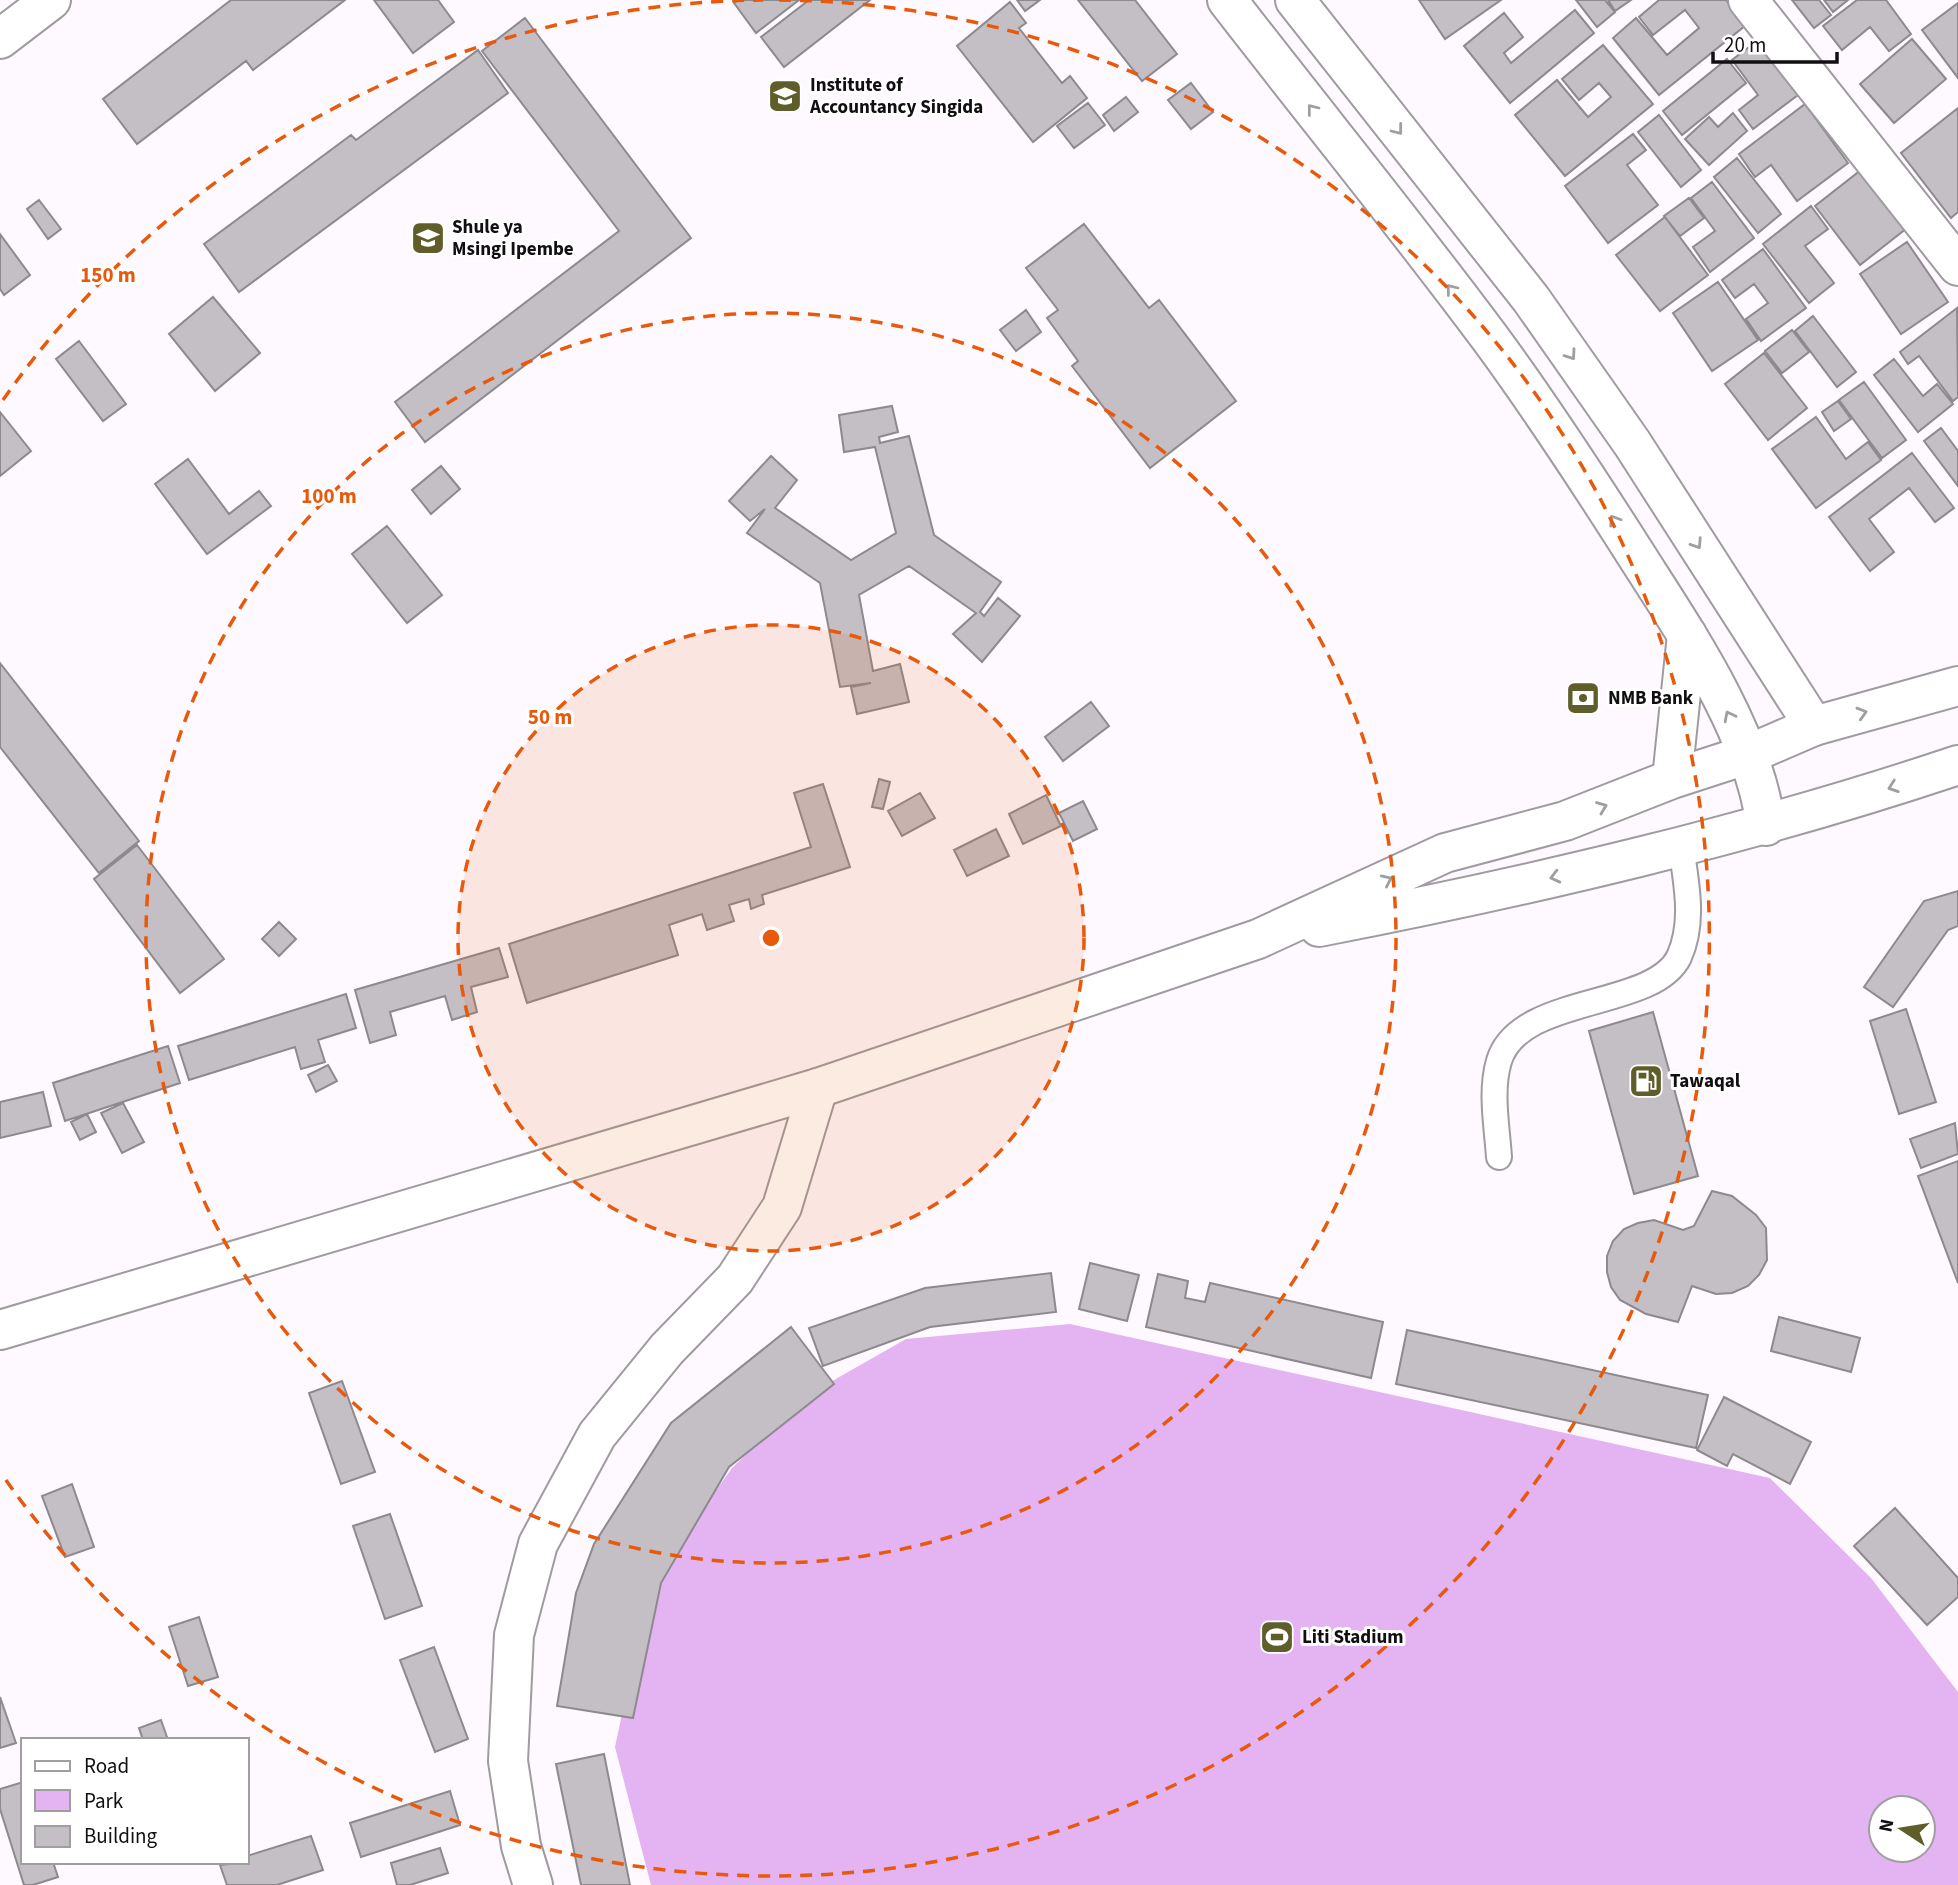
<svg xmlns="http://www.w3.org/2000/svg" width="1958" height="1885" viewBox="0 0 1958 1885" font-family="'Source Sans 3',sans-serif">
<style>
.green{fill:#e3b3f2;fill-rule:evenodd}
.building{fill:#c3bfc5;stroke:#8d898e;stroke-width:2}
.lines{fill:none;stroke-linecap:round;stroke-linejoin:round}
.service-casing{stroke:#9f9ba0;stroke-width:28}
.minor-casing{stroke:#9f9ba0;stroke-width:42}
.secondary-casing{stroke:#9f9ba0;stroke-width:42}
.trunk-casing{stroke:#9f9ba0;stroke-width:42}
.service{stroke:#fff;stroke-width:24}
.minor{stroke:#fff;stroke-width:38}
.secondary{stroke:#fff;stroke-width:38}
.trunk{stroke:#fff;stroke-width:38}
.oneway{stroke:#a09fa0}
.ring{fill:none;stroke:#e8590c;stroke-width:3.5;stroke-dasharray:12 9}
.labels{text-anchor:middle;dominant-baseline:central;stroke-width:6;stroke-linejoin:round;paint-order:stroke}
.poi-label{font-size:19px;font-weight:bold;fill:#110f11;stroke:#fff;text-anchor:start}
.centre{fill:#e8590c;stroke:#fff;stroke-width:3.5}
.ring-label{font-size:21px;text-anchor:middle;font-weight:bold;fill:#e8590c;stroke:#fff;stroke-width:6;stroke-linejoin:round;paint-order:stroke}
</style>
<rect width="100%" height="100%" fill="#fdf9fe"/>
<path class="green" d="M1070,1324L1770,1478L1871,1578L1958,1692V1885H651L615,1747L650,1583L732,1468L806,1396L906,1339ZM1881,1808H1923V1850H1881Z"/>
<path class="building" d="M231,0H345L253,70L246,61L137,144L103,99Z
M374,0H438L454,22L413,53Z
M738,0H799L756,33L734,3Z
M809,0H870L784,67L761,37Z
M1017,0H1040L1025,11Z
M1078,0H1135L1177,54L1142,81Z
M1419,0H1501L1445,39Z
M1576,0H1605L1615,12L1597,27Z
M1608,0H1631L1615,11Z
M1659,0H1726L1746,25L1659,95L1613,38L1636,18L1667,55L1699,28L1685,10L1653,35L1639,17Z
M1792,0H1819L1831,15L1814,28Z
M1824,0H1848L1833,12Z
M1857,0H1886L1911,34L1889,51L1870,27L1842,50L1823,26Z
M1010,2L1026,23L1019,28L1062,83L1070,76L1087,98L1033,142L957,46Z
M1958,3V78L1922,30Z
M1575,10L1594,33L1510,103L1464,46L1504,13L1523,37L1504,53L1511,63Z
M525,18L691,238L425,442L395,402L619,231L482,51Z
M1912,39L1946,79L1894,123L1860,84Z
M1757,41L1798,95L1753,129L1739,110L1758,95L1732,60Z
M1603,45L1653,104L1565,176L1515,115L1557,80L1588,117L1611,97L1599,83L1579,100L1562,79Z
M478,50L508,93L239,292L204,244L351,135L356,140Z
M1727,59L1746,83L1682,135L1663,111Z
M1191,83L1213,112L1191,129L1168,100Z
M1126,97L1138,112L1114,131L1103,115Z
M1088,103L1105,125L1074,148L1057,126Z
M1805,104L1848,163L1797,201L1771,165L1755,177L1739,154Z
M1958,108V212L1951,218L1901,153Z
M1733,113L1747,131L1709,165L1685,139L1709,117L1718,127Z
M1659,115L1701,170L1681,187L1638,132Z
M1633,134L1646,150L1627,165L1658,205L1608,243L1565,186Z
M1737,158L1781,214L1758,233L1714,177Z
M1861,170L1907,228L1860,265L1815,206Z
M1712,182L1754,238L1710,272L1693,247L1715,231L1691,198Z
M1689,198L1704,218L1680,236L1664,216Z
M39,200L61,229L48,239L27,209Z
M1811,206L1828,229L1805,246L1834,283L1809,303L1763,244Z
M1665,217L1708,275L1660,311L1616,255Z
M1084,224L1149,308L1159,300L1236,401L1150,468L1072,366L1078,361L1047,318L1058,310L1026,268Z
M0,234L30,275L4,295L0,289Z
M1907,242L1948,302L1901,334L1860,274Z
M1763,249L1806,308L1761,341L1746,319L1768,303L1754,284L1735,298L1722,280Z
M1718,282L1758,340L1712,371L1673,313Z
M213,297L260,353L215,391L169,334Z
M1957,308L1958,397L1953,401L1919,356L1908,364L1900,352Z
M1026,310L1041,332L1016,351L1000,330Z
M1813,316L1856,372L1837,387L1795,331Z
M1792,330L1809,352L1782,373L1765,351Z
M79,341L126,404L103,421L56,359Z
M1764,353L1807,408L1768,440L1725,384Z
M1894,359L1923,396L1937,384L1953,404L1918,432L1874,375Z
M1864,382L1906,440L1882,458L1839,400Z
M1838,401L1851,419L1834,431L1822,412Z
M892,406L898,432L879,437L880,443L909,436L934,535L1001,582L980,612L984,616L998,598L1020,616L982,662L953,634L976,613L909,566L859,595L873,671L900,664L909,702L857,714L851,687L871,683L840,687L820,583L747,533L765,509L750,521L729,501L771,456L797,480L775,508L851,560L896,533L875,447L844,452L839,415Z
M0,412L31,451L0,476Z
M1816,417L1846,459L1868,442L1881,460L1816,508L1772,449Z
M1941,428L1958,451V486L1924,441Z
M1912,453L1954,508L1935,522L1909,488L1869,519L1894,552L1870,571L1829,517Z
M188,459L229,514L259,491L271,506L207,554L155,484Z
M441,466L460,489L431,514L412,490Z
M387,526L442,595L407,623L352,554Z
M0,663L139,841L99,873L0,747Z
M1091,702L1109,726L1063,761L1045,737Z
M879,779L890,782L883,809L872,807Z
M823,784L850,867L762,895L764,904L751,909L749,899L729,905L734,921L707,930L702,914L669,925L678,955L527,1003L509,944L811,847L794,793Z
M920,793L935,818L902,836L888,811Z
M1046,795L1061,826L1023,844L1009,814Z
M1083,801L1097,829L1073,841L1059,813Z
M996,829L1009,856L967,876L954,850Z
M137,845L224,959L180,993L94,879Z
M1958,891V926L1948,930L1893,1007L1864,987L1924,901Z
M279,922L296,939L279,956L262,939Z
M499,948L508,977L471,987L477,1012L452,1020L445,996L390,1012L396,1035L370,1043L355,990Z
M346,994L356,1028L318,1040L325,1062L301,1069L295,1047L189,1080L178,1046Z
M1906,1009L1936,1102L1899,1114L1870,1021Z
M1653,1012L1698,1176L1634,1194L1589,1031Z
M168,1046L180,1083L65,1121L53,1083Z
M328,1065L337,1081L316,1092L308,1075Z
M43,1092L51,1126L0,1138V1102Z
M123,1103L144,1142L122,1153L101,1113Z
M87,1114L96,1132L80,1140L71,1122Z
M1955,1123L1958,1154L1921,1168L1910,1139Z
M1958,1161V1283L1918,1176Z
M1712,1191L1732,1196L1756,1215L1766,1228L1767,1260L1759,1275L1748,1286L1732,1293L1716,1294L1692,1286L1678,1322L1646,1314L1620,1300L1611,1287L1607,1272V1256L1613,1241L1624,1229L1638,1223L1654,1220L1683,1230L1694,1226Z
M1090,1263L1139,1275L1127,1321L1079,1309Z
M1051,1273L1056,1312L930,1327L823,1366L809,1328L925,1288Z
M1158,1274L1188,1281L1185,1298L1205,1302L1210,1283L1383,1322L1371,1378L1146,1327Z
M1779,1317L1860,1338L1851,1372L1771,1351Z
M791,1327L834,1384L729,1467L661,1583L633,1718L557,1706L576,1593L594,1544L671,1423Z
M1407,1330L1708,1395L1696,1448L1396,1384Z
M342,1381L375,1472L341,1484L309,1393Z
M1724,1397L1811,1442L1790,1484L1733,1454L1727,1466L1697,1450Z
M72,1484L94,1547L65,1557L42,1496Z
M1895,1508L1958,1578V1597L1927,1625L1854,1546Z
M390,1514L422,1606L385,1619L353,1526Z
M199,1617L218,1677L188,1686L169,1627Z
M434,1647L468,1739L435,1752L400,1660Z
M0,1697L16,1743L0,1748Z
M161,1720L168,1740H143L139,1728Z
M604,1754L630,1885H581L556,1764Z
M23,1782V1862H53L58,1877L33,1885H24L0,1809V1789Z
M450,1791L460,1825L361,1857L350,1823Z
M311,1836L323,1870L277,1885H227L220,1865L247,1862V1856Z
M440,1848L448,1873L410,1885H397L391,1863Z"/>
<g class="lines">
<g class="service-casing">
<path id="service" d="M1499,1157C1497,1127 1490,1091 1499,1061C1519,994 1653,1010 1679,957C1695,922 1686,882 1681,846"/>
</g>
<g class="minor-casing">
<path id="minor" d="M1748,0L1958,266
M0,39L51,0
M533,1885L521,1846L508,1761L514,1635L538,1544L597,1435L667,1349L735,1279L782,1207L818,1088"/>
</g>
<g class="secondary-casing">
<path id="secondary" d="M1227,0C1315,114 1407,226 1493,342C1545,413 1593,487 1640,561C1690,639 1754,734 1766,826
M1295,0L1531,299L1632,443L1814,726"/>
</g>
<g class="trunk-casing">
<path id="trunk" d="M1672,779L1687,635
M1319,927C1535,885 1749,835 1958,765
M0,1330L818,1088L1258,939L1445,853L1565,821L1672,779L1749,754L1814,726L1958,686"/>
</g>
<use href="#service" class="service"/>
<use href="#minor" class="minor"/>
<use href="#secondary" class="secondary"/>
<use href="#trunk" class="trunk"/>
</g>
<defs><path id="oneway-chevron" d="M-2-3.5L2.5 0L-2 3.5" fill="none" stroke-width="1.6" stroke-linecap="round" stroke-linejoin="round" transform="scale(1.75)"/></defs>
<g class="oneway">
<use href="#oneway-chevron" transform="translate(1312 109) rotate(-128)"/>
<use href="#oneway-chevron" transform="translate(1398 130) rotate(52)"/>
<use href="#oneway-chevron" transform="translate(1451 289) rotate(-128)"/>
<use href="#oneway-chevron" transform="translate(1571 355) rotate(55)"/>
<use href="#oneway-chevron" transform="translate(1614 520) rotate(-122)"/>
<use href="#oneway-chevron" transform="translate(1697 544) rotate(57)"/>
<use href="#oneway-chevron" transform="translate(1862 713) rotate(-16)"/>
<use href="#oneway-chevron" transform="translate(1729 716) rotate(-117)"/>
<use href="#oneway-chevron" transform="translate(1893 787) rotate(161)"/>
<use href="#oneway-chevron" transform="translate(1602 807) rotate(-21)"/>
<use href="#oneway-chevron" transform="translate(1555 877) rotate(166)"/>
<use href="#oneway-chevron" transform="translate(1387 880) rotate(-25)"/>
</g>
<circle cx="771" cy="938" r="313" fill="#e8590c" fill-opacity=".12"/>
<g class="ring">
<circle cx="771" cy="938" r="313"/>
<circle cx="771" cy="938" r="625"/>
<path d="M3 400A938 938 0 0 1 763 0M779 0A938 938 0 1 1 3 1476"/>
</g>
<defs>
<g id="university-square" transform="scale(1.75)"><rect x="-9" y="-9" width="18" height="18" rx="4" fill="#5f5e2b" stroke="#fff"/><path d="M0-5L7-2L0 1L-7-2ZM-4 1L0 2.5L4 1V4Q0 6-4 4Z" fill="#fff"/></g>
<g id="school-square" transform="scale(1.75)"><rect x="-9" y="-9" width="18" height="18" rx="4" fill="#5f5e2b" stroke="#fff"/><path d="M0-5L7-2L0 1L-7-2ZM-4 1L0 2.5L4 1V4Q0 6-4 4Z" fill="#fff"/></g>
<g id="bank-square" transform="scale(1.75)"><rect x="-9" y="-9" width="18" height="18" rx="4" fill="#5f5e2b" stroke="#fff"/><path d="M-6-4H6V4H-6ZM0-2.3a2.3 2.3 0 1 0 0 4.6a2.3 2.3 0 1 0 0-4.6Z" fill="#fff"/></g>
<g id="fuel-square" transform="scale(1.75)"><rect x="-9" y="-9" width="18" height="18" rx="4" fill="#5f5e2b" stroke="#fff"/><path d="M-5.5-6h7V0h2V4h1.3V-2.5L3-4.5l.8-.8L6-3V5H2.5V1h-1V6h-7ZM-4.2-4.7v3.2H.2V-4.7Z" fill="#fff"/></g>
<g id="stadium-square" transform="scale(1.75)"><rect x="-9" y="-9" width="18" height="18" rx="4" fill="#5f5e2b" stroke="#fff"/><path d="M0-5a6.5 5 0 1 0 0 10a6.5 5 0 1 0 0-10ZM-3.5-1.8h7v3.6h-7Z" fill="#fff"/></g>
</defs>
<g fill-rule="evenodd">
<use href="#university-square" x="785" y="96"/>
<use href="#school-square" x="428" y="238"/>
<use href="#bank-square" x="1583" y="698"/>
<use href="#fuel-square" x="1646" y="1081"/>
<use href="#stadium-square" x="1277" y="1637"/>
</g>
<g class="labels">
<g class="poi-label">
<text x="810" y="85">Institute of<tspan x="810" dy="22">Accountancy Singida</tspan></text>
<text x="452" y="227">Shule ya<tspan x="452" dy="22">Msingi Ipembe</tspan></text>
<text x="1608" y="698">NMB Bank</text>
<text x="1670" y="1081">Tawaqal</text>
<text x="1302" y="1637">Liti Stadium</text>
</g>
</g>
<circle cx="771" cy="938" r="10" class="centre"/>
<g class="ring-label">
<text x="108" y="282">150 m</text>
<text x="329" y="503">100 m</text>
<text x="550" y="724">50 m</text>
</g>
<rect x="21" y="1738" width="228" height="126" fill="#ffffff" stroke="#a09fa0" stroke-width="2"/>
<rect x="35" y="1761" width="35" height="10" fill="#ffffff" stroke="#a09fa0" stroke-width="2"/>
<text x="84" y="1773" font-size="21" fill="#110f11">Road</text>
<rect x="35" y="1790" width="35" height="21" fill="#e3b3f2" stroke="#a09fa0" stroke-width="2"/>
<text x="84" y="1808" font-size="21" fill="#110f11">Park</text>
<rect x="35" y="1826" width="35" height="21" fill="#c3bfc5" stroke="#a09fa0" stroke-width="2"/>
<text x="84" y="1843" font-size="21" fill="#110f11">Building</text>
<g transform="translate(1902 1829) rotate(282)"><circle r="33" fill="#ffffff" stroke="#a09fa0" stroke-width="2"/>
<path d="M0-5L12 26L0 18L-12 26Z" fill="#5f5e2b"/>
<text y="-10" font-size="19" font-weight="bold" text-anchor="middle" fill="#110f11">N</text>
</g>
<path d="M1713 52v10h124v-10" fill="none" stroke="#110f11" stroke-width="3.5"/>
<text x="1724" y="52" font-size="21" fill="#110f11" stroke="#ffffff" stroke-width="5" paint-order="stroke">20 m</text>
</svg>
